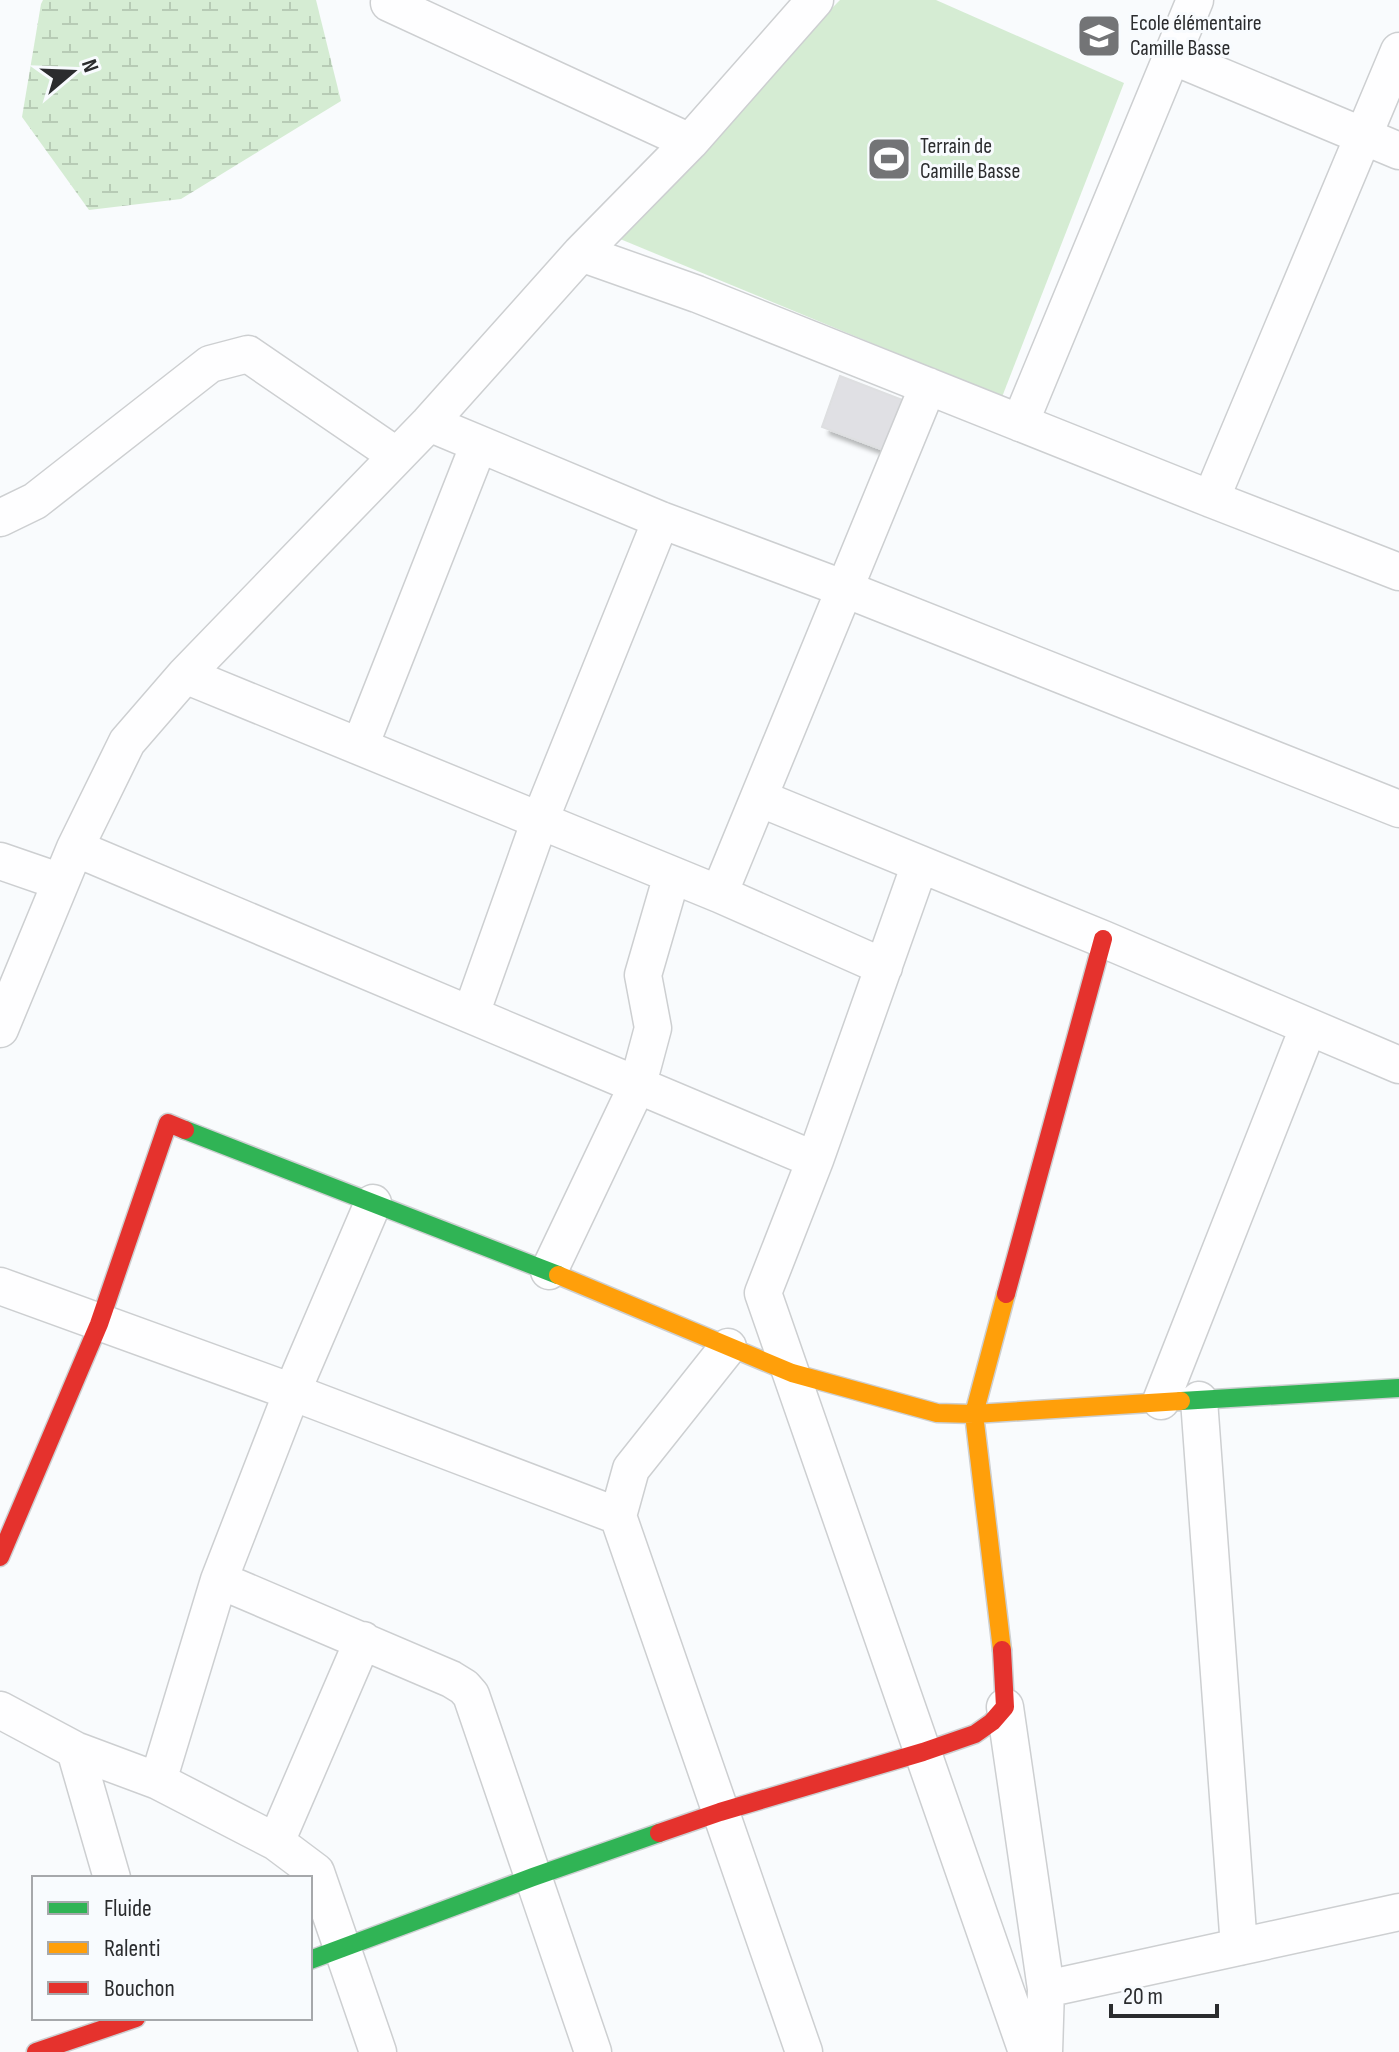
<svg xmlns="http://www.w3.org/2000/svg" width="1399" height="2052" viewBox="0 0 1399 2052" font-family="'Sofia Sans Condensed',sans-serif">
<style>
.grass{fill:#d5ecd3}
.wetland{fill:url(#wetland-marsh)}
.building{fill:#e0e0e4;stroke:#dedfe1;stroke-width:2;filter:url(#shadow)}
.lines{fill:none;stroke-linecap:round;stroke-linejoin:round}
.street-casing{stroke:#cdcfd1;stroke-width:39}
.fast-casing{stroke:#cdcfd1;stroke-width:21}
.slow-casing{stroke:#cdcfd1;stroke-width:21}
.jam-casing{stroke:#cdcfd1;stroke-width:21}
.street{stroke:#fefeff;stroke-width:36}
.fast{stroke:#30b455;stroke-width:18}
.slow{stroke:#ff9f0a;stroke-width:18}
.jam{stroke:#e5322d;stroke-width:18}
.labels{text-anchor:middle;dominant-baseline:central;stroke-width:6;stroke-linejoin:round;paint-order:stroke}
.poi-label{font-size:22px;fill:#2b2c2e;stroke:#f8fbfe;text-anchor:start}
</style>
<defs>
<pattern id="wetland-marsh" width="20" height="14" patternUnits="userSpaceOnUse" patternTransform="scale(2)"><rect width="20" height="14" fill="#d5ecd3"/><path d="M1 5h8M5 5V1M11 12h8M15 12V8" fill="none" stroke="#b7cbb5"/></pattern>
<filter id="shadow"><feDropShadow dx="7" dy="7" stdDeviation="2" flood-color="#0004"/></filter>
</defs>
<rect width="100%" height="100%" fill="#f9fbfd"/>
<path class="grass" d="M840,0H936L1124,83L1002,397L608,234Z"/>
<path class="wetland" d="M43,0H316L341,101L181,199L89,210L22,117L41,4Z"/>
<path class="building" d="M840,376L913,404L894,454L822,427Z"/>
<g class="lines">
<g class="street-casing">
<path id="street" d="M389,3L690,142
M1172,56L1399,151
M581,253L697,294L1211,499L1399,572
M429,423L661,520L845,589L1399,809
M1020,423L1195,0
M1211,499L1399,51
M0,518L35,501L210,364L248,354L397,456
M185,675L719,894L884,967
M360,746L479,444
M759,798L1103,939L1399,1065
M75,848L815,1160
M0,861L61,882
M920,864L815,1160L763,1293L1027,2052
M719,894L928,386
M471,1014L540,820L661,520
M0,1029L75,848L127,742L185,675L429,423L581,253L690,142L815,0
M549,1271L638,1084L653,1028L643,975L672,875
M0,1286L292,1392L618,1516
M728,1347L631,1469L618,1516L804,2052
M1199,1400L1239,1947
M1161,1401L1308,1028
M219,1580L451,1679L464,1687L471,1695L593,2052
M1005,1707L1046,1989L1044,2052
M0,1710L75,1750L158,1781L276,1842L316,1872L378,2052
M75,1750L112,1878
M158,1781L219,1580L292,1392L373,1203
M276,1842L363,1640
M1046,1989L1399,1912"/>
</g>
<g class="fast-casing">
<path id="fast" d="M185,1130L558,1275
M1181,1401L1399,1388
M310,1960L533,1877L659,1833"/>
</g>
<g class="slow-casing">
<path id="slow" d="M558,1275L792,1373L937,1413L974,1414L1181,1401
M1002,1650L974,1414L1006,1294"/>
</g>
<g class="jam-casing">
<path id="jam" d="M1006,1294L1103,939
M0,1557L99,1324L168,1123L185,1130
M659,1833L720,1812L923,1752L975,1734L992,1722L1005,1707L1002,1650
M36,2052L136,2018"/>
</g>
<use href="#street" class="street"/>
<use href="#fast" class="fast"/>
<use href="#slow" class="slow"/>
<use href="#jam" class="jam"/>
</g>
<defs>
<g id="school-square" transform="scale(2.3)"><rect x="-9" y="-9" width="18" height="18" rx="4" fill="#737476" stroke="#f8fbfe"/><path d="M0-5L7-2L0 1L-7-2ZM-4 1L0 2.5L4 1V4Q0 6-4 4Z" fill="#fff"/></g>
<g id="stadium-square" transform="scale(2.3)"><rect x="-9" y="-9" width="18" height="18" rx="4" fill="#737476" stroke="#f8fbfe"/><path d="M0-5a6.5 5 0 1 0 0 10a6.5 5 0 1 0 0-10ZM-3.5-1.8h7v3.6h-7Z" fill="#fff"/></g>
</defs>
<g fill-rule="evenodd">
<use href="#school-square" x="1099" y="36"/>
<use href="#stadium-square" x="889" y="159"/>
</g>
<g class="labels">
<g class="poi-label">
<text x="1130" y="23">Ecole élémentaire<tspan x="1130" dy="25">Camille Basse</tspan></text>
<text x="920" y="146">Terrain de<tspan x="920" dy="25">Camille Basse</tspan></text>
</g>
</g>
<rect x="32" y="1876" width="280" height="144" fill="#f8fbfe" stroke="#a6a8ab" stroke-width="2"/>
<rect x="48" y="1902" width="40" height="12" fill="#30b455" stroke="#a6a8ab" stroke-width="2"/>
<text x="104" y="1916" font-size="24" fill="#2b2c2e">Fluide</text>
<rect x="48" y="1942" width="40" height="12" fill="#ff9f0a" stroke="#a6a8ab" stroke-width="2"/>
<text x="104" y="1956" font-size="24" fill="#2b2c2e">Ralenti</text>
<rect x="48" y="1982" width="40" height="12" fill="#e5322d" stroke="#a6a8ab" stroke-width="2"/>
<text x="104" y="1996" font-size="24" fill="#2b2c2e">Bouchon</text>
<g transform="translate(72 72) rotate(71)" stroke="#f8fbfe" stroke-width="6" paint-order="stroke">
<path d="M0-6L14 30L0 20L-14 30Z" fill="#2b2c2e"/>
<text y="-12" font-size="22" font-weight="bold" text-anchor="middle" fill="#2b2c2e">N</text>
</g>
<path d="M1111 2004v12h106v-12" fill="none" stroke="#2b2c2e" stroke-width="4"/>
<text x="1123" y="2004" font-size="24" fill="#2b2c2e" stroke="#f8fbfe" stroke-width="6" paint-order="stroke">20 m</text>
</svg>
